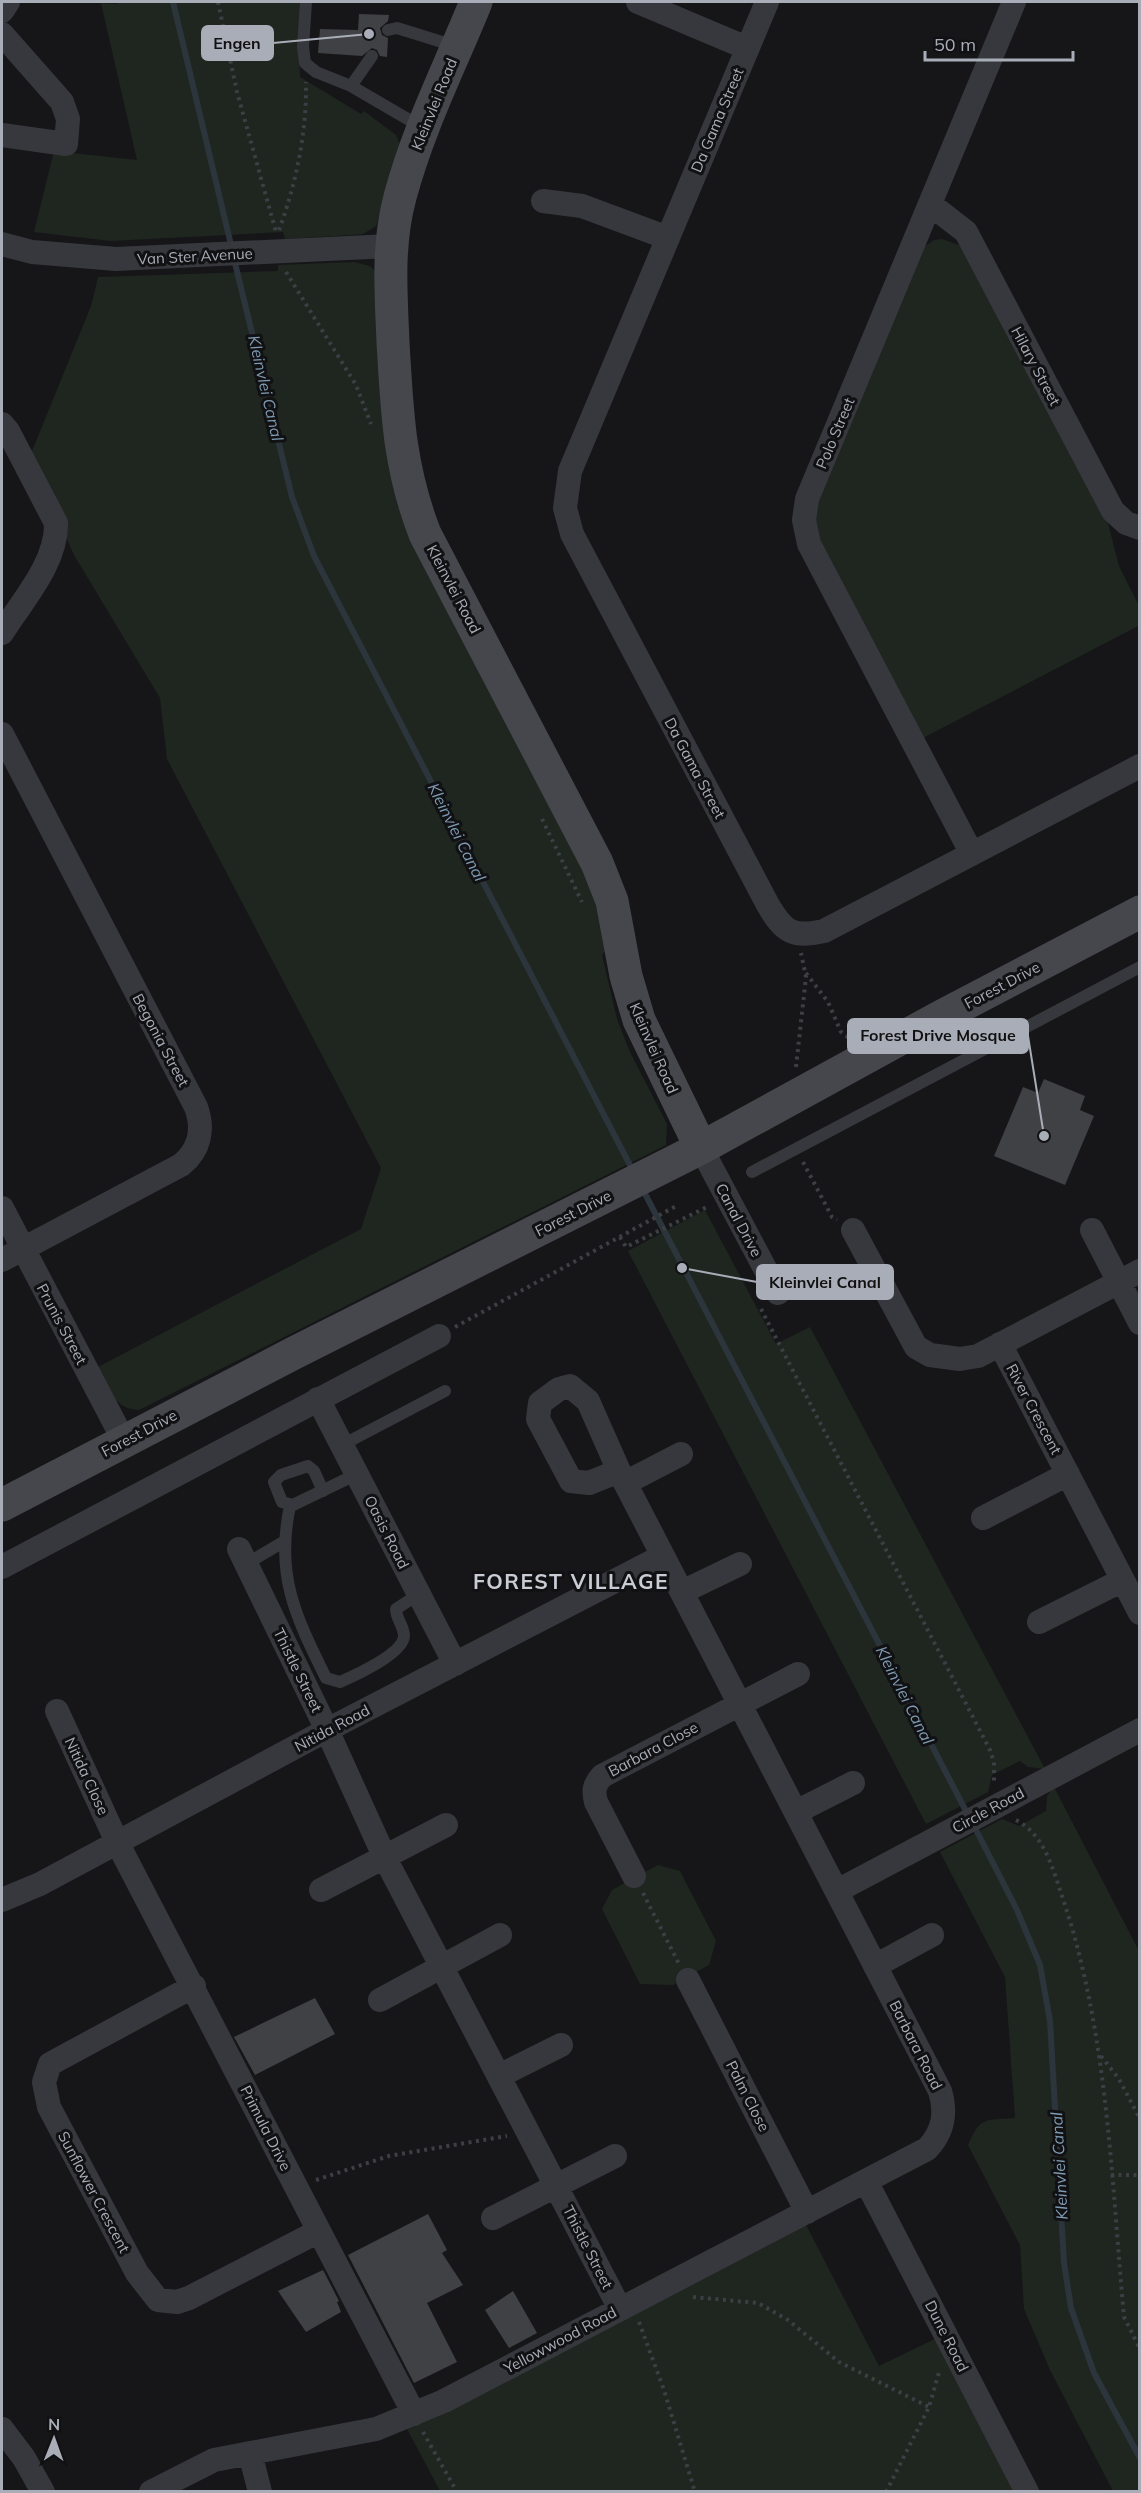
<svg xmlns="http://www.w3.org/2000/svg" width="1141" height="2493" viewBox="0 0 1141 2493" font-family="Mulish,sans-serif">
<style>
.green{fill:#1e261f}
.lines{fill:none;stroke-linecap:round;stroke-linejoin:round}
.stream{stroke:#2c353c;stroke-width:6}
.building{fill:#404145}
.path{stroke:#3d3f44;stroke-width:4;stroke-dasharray:3 4.5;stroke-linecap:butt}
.lane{stroke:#37383d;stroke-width:12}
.street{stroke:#37383d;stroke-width:24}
.secondary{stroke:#45474d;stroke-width:33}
.labels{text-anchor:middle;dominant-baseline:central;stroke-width:6;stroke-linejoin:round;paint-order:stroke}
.street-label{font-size:15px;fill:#a8adb8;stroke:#111113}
.water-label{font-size:16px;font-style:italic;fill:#7f9bb3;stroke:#111113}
.district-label{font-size:21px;font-weight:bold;letter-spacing:1.5px;fill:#c9ccd4;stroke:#111113}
.leader{fill:none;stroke:#a8adb8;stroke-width:2}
.callout-dot{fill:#a8adb8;stroke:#111113;stroke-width:2}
.callout{fill:#a8adb8;stroke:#a8adb8;stroke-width:2}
.callout-label{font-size:16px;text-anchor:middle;font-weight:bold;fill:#111}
</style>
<rect width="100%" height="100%" fill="#161618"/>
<path class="green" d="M118,2H303L299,33L300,77L361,114L364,111L396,135L401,146L376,226L363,234L352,235L285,239L283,232L111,241L34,232L54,151L137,160L101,3L117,4Z
M942,239L962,246L1107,519L1119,566L1139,606L1140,625L921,739L815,537L812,516L921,249L934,240Z
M354,262L370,266L378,274L386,428L589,876L608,947L602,955L617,1019L630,1052L667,1124L666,1145L139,1410C114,1409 107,1387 96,1368L361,1229L381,1168L167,759L160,698L74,555L30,456L91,306L98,277L278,271V265Z
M705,1210L776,1344L810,1327L1045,1769L1028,1767L1020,1761L992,1775L988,1792L926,1824L628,1251Z
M1054,1787L1139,1951V2491H1113L1050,2370L1024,2309L1020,2245L968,2145C981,2115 985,2121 1015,2118L1005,1977L940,1852L1002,1819L1019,1826L1046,1811L1047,1796Z
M658,1865L680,1871L716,1941L709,1965L673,1985L640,1984L602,1909L612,1890Z
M805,2223L879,2366L945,2334L1027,2491H440L406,2427Z"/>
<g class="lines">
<path class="stream" d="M173,2L232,249
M234,259L292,497L314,556L633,1171
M642,1188L968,1815
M973,1824L1017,1910L1040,1965L1050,2021L1064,2263L1071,2308L1094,2373L1140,2458"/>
</g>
<path class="building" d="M359,14L389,15L388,21L380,28L382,35L388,38L387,57L380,56L377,50L372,48L362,56L318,53L320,29L358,30Z
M1044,1079L1085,1096L1080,1110L1094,1116L1065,1185L994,1156L1023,1087L1038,1093Z
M315,1998L335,2034L255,2075L234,2037Z
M428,2214L447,2250L442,2253L463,2285L427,2303L457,2362L414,2383L348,2255Z
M323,2270L339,2301L337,2302L341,2312L306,2332L278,2291Z
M513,2291L537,2333L509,2348L485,2310Z"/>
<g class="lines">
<path class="path" d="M218,2L237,92L276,232
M279,230C296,184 307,131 306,82
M286,272L356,385L371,424
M542,819L582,902
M806,973L828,1002L841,1032L849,1038
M796,1067L806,977L801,953
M803,1162L832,1217L837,1220
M620,1237L626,1247L707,1207
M761,1309L990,1750L994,1762V1785
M455,1327L678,1205
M1016,1820C1044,1834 1053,1869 1062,1896C1108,2032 1111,2176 1124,2317L1140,2349
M643,1893L679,1964
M1101,2056L1119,2079L1140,2119
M1111,2175H1140
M316,2180L389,2156L507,2136
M693,2297L758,2303L788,2320L839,2362L929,2407
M639,2322L664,2390L695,2492
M423,2432L457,2492
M886,2492L929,2407L940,2369"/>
<path class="lane" d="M306,2L303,47L305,63L316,72L351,86L423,128
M388,30L397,28L455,46
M351,86L372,56
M752,1172L1140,967
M342,1445L445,1391
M323,1491L314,1471L308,1466L281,1475L274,1482L282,1502L293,1505L357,1474
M290,1506C275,1576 296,1617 326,1678L340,1682C356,1675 403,1654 404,1636C404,1626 396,1619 396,1609L419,1594
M246,1564L285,1541"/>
<path class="street" d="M638,2L747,48
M767,2L570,471L565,508L572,534L768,905C784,932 792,938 824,931L1140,766
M2,11L8,2
M2,34L62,102L68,119L66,144L2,135
M543,201L582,206L668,238
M930,204L966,232L1113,511L1126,523L1140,528
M2,244L32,252L116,259L390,246
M2,424L8,431L56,523C57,563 22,601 2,633
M2,734L196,1107C204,1129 200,1150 181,1165L2,1260
M972,854L809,544L804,520L807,499L1014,2
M701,1148L778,1293
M2,1208L124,1441
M853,1230L916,1347L930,1355L960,1359L978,1356L1140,1271
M1092,1230L1140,1323
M1000,1344L1140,1613
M318,1399L455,1664
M625,1483L681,1454
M983,1518L1068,1474
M239,1549L327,1730L385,1858L620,2309
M2,1567L439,1336
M682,1592L740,1564
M1039,1622L1123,1580
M57,1711L117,1842L414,2414
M796,1812L853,1783
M634,1876L596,1802C593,1791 594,1785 602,1776L798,1674
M321,1890L446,1825
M837,1891L1140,1730
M2,1900L40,1884L327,1730L663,1556
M875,1966L932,1935
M688,1980L807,2212
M194,1986L50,2064L44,2082L49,2107L137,2273L158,2300L177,2302L189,2298L319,2231
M380,2000L500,1935
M499,2076L561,2045
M866,2181L1027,2492
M493,2218L615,2156
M2,2429L24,2458L43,2492
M250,2453L260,2492
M151,2492L214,2460L376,2429L444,2401L927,2149C943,2132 947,2114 940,2091L619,1471L588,1401L570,1386L559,1389L540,1403L538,1419L571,1481L589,1483L619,1471"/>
<path class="secondary" d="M476,2C450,66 418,129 400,197C387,245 391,293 393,342C397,412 399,467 425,534L597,863L612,901L626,976L639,1020L701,1148
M2,1505L294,1353L701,1148L940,1017L1140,912"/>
</g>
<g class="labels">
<g class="street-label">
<text transform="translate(434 104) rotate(-68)">Kleinvlei Road</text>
<text transform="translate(717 120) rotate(-67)">Da Gama Street</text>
<text transform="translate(195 256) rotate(-3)">Van Ster Avenue</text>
<text transform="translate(1036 366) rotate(62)">Hilary Street</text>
<text transform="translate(835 433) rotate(-67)">Polo Street</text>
<text transform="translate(454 589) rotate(62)">Kleinvlei Road</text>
<text transform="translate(695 768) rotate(62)">Da Gama Street</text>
<text transform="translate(1002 985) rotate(-28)">Forest Drive</text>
<text transform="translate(161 1040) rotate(62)">Begonia Street</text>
<text transform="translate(654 1048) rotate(66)">Kleinvlei Road</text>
<text transform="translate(573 1213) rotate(-27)">Forest Drive</text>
<text transform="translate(739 1220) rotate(62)">Canal Drive</text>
<text transform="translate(62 1324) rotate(62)">Prunis Street</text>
<text transform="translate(1034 1409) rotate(62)">River Crescent</text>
<text transform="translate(139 1433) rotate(-28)">Forest Drive</text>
<text transform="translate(387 1532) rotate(63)">Oasis Road</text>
<text transform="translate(298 1670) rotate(64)">Thistle Street</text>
<text transform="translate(332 1728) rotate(-28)">Nitida Road</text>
<text transform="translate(653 1749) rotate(-28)">Barbara Close</text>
<text transform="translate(87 1776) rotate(65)">Nitida Close</text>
<text transform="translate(988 1810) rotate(-28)">Circle Road</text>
<text transform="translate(916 2045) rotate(63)">Barbara Road</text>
<text transform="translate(748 2096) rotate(63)">Palm Close</text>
<text transform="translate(266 2128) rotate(63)">Primula Drive</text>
<text transform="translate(94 2192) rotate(62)">Sunflower Crescent</text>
<text transform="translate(588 2247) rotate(63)">Thistle Street</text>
<text transform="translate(947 2336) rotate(63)">Dune Road</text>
<text transform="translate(560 2340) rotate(-28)">Yellowwood Road</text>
</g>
<g class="water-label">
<text transform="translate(266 388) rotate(77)">Kleinvlei Canal</text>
<text transform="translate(457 832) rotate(63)">Kleinvlei Canal</text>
<text transform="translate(905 1695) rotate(63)">Kleinvlei Canal</text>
<text transform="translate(1059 2166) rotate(-93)">Kleinvlei Canal</text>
</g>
<g class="district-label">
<text x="571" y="1581">FOREST VILLAGE</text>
</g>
</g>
<path class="leader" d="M369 34L273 43M1044 1136L1028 1036M682 1268L757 1282"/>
<g class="callout-dot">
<circle cx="369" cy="34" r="6"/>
<circle cx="1044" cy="1136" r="6"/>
<circle cx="682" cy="1268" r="6"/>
</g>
<g class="callout">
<rect x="202" y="26" width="71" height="34" rx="6"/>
<rect x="848" y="1019" width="180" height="34" rx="6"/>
<rect x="757" y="1265" width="136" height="34" rx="6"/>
</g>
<g class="callout-label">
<text x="237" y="49">Engen</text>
<text x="938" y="1041">Forest Drive Mosque</text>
<text x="825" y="1288">Kleinvlei Canal</text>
</g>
<rect width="1141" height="2493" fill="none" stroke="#a8adb8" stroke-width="6"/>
<g transform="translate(54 2439) rotate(1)" stroke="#111113" stroke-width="4.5" paint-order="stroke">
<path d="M0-4.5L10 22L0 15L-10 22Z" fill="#a8adb8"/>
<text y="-9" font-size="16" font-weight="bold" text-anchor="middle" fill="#a8adb8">N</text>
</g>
<path d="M925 51v9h148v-9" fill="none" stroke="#a8adb8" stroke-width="3"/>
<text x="934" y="51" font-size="18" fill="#a8adb8" stroke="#111113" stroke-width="4.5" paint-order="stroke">50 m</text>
</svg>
